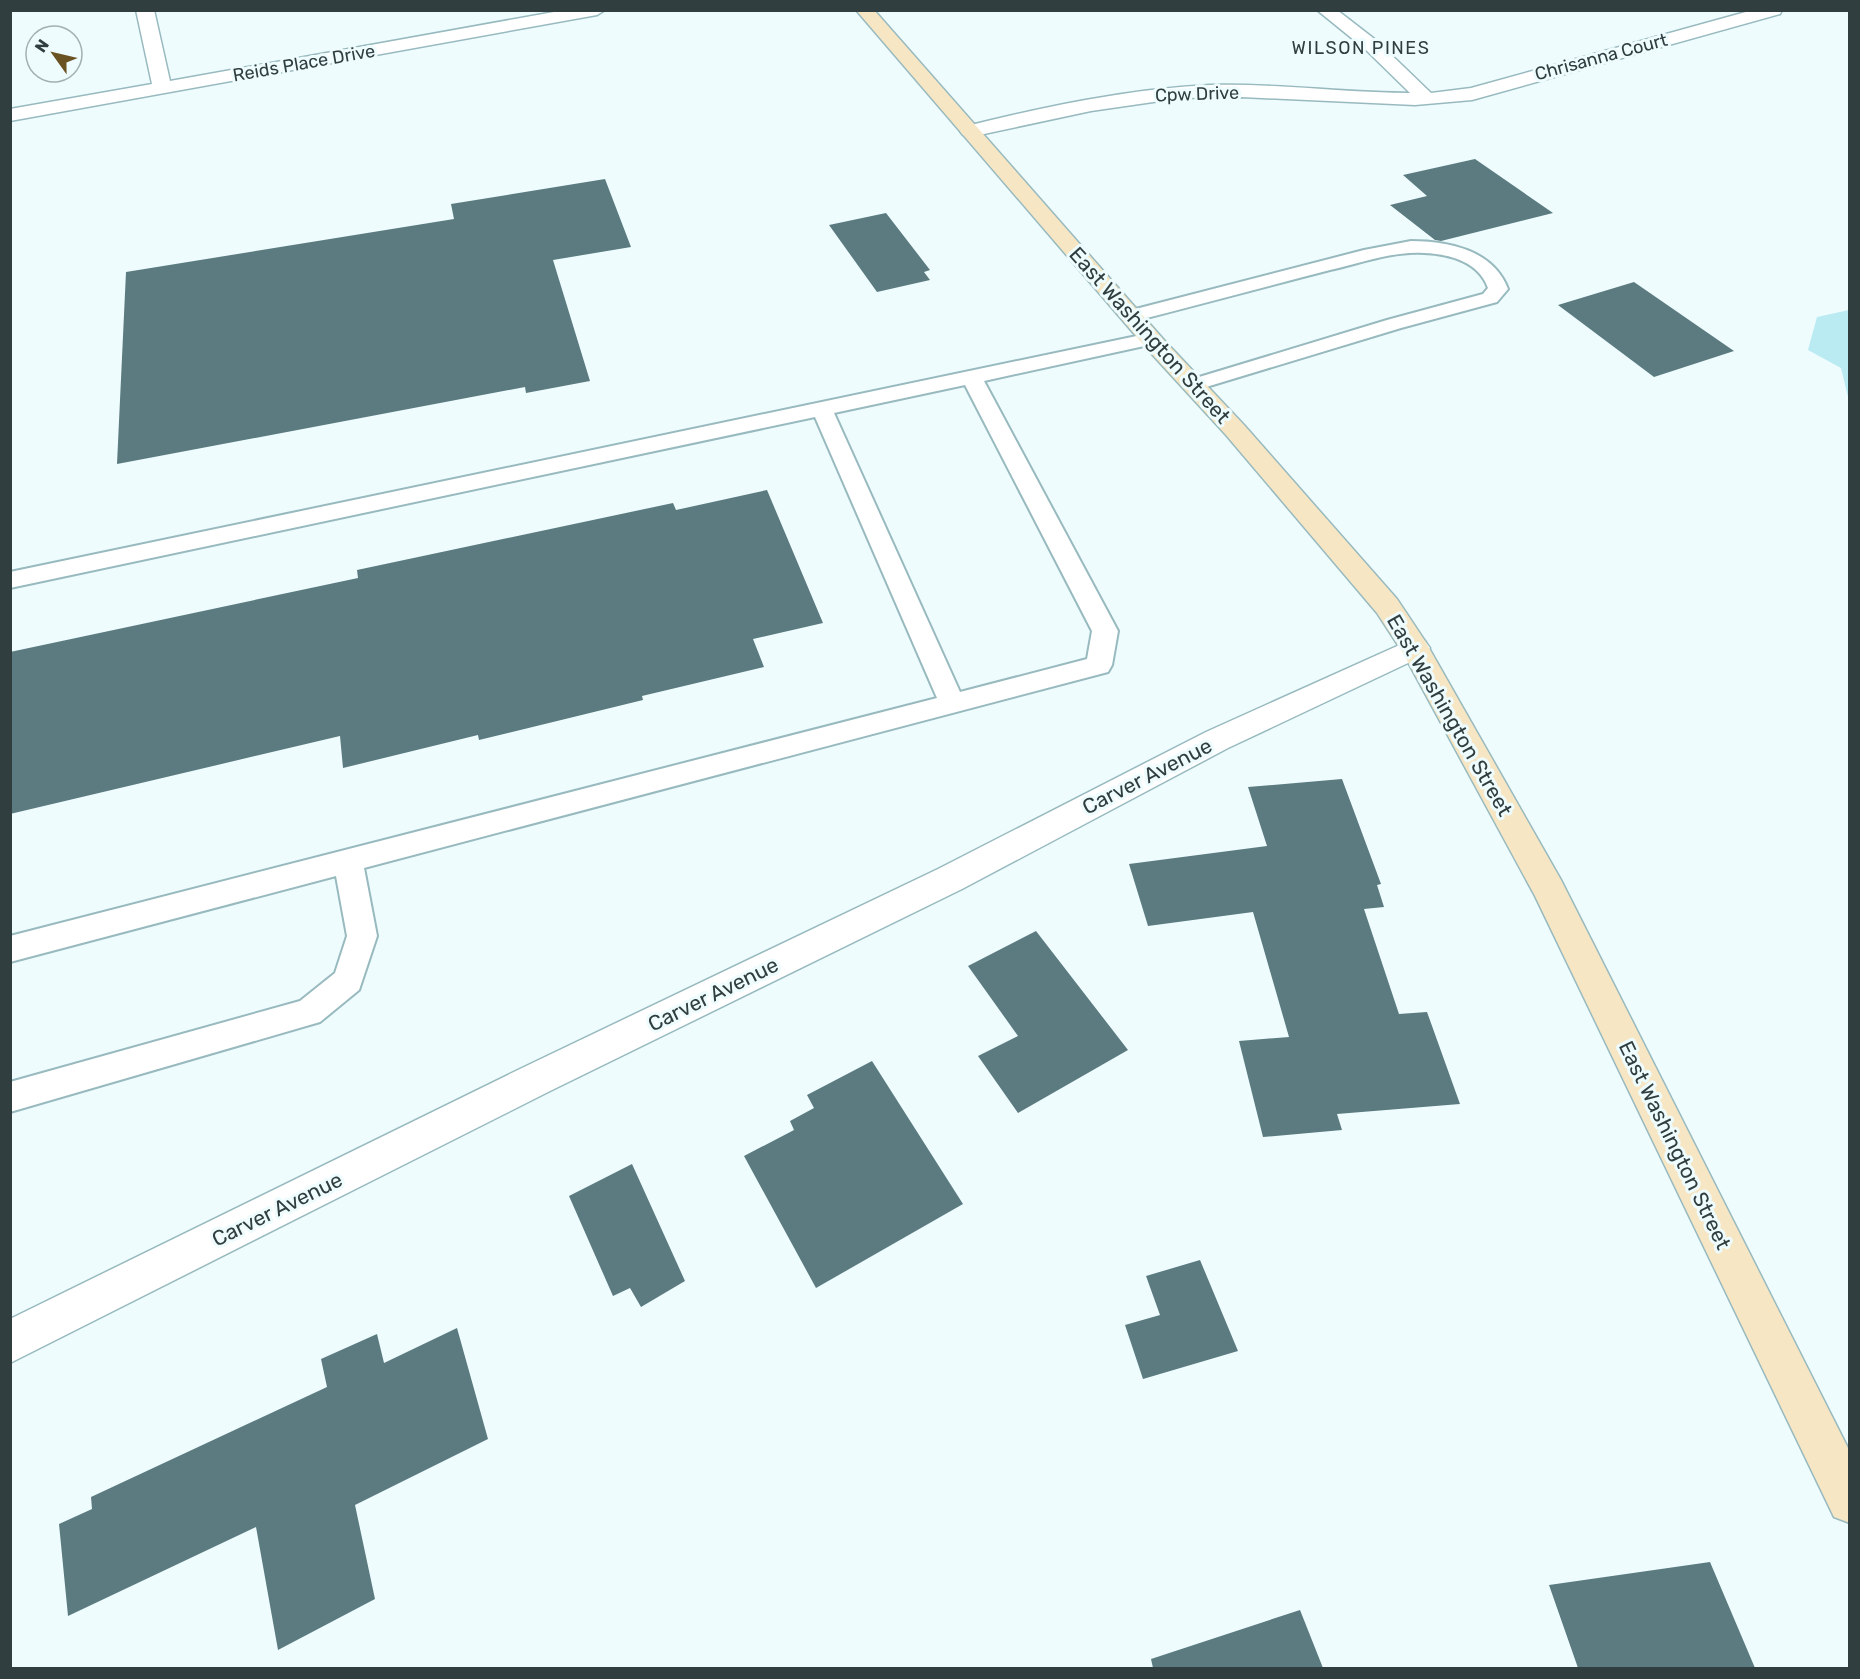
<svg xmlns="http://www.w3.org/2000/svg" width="1860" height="1679" viewBox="0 0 1860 1679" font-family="Rubik,sans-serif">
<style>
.green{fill:#baebf3}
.building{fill:#5b7b80}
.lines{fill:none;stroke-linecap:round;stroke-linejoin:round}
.lane-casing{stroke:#98babf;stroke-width:4}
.street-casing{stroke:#98babf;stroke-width:3}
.secondary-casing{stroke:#98babf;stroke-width:3}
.lane{fill:#fff;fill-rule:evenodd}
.street{fill:#fff;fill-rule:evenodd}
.secondary{fill:#f7e6c4;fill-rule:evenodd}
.labels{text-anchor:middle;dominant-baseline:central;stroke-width:6;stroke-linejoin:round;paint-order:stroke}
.far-neighbourhood-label{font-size:18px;letter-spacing:1.5px;fill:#303e40;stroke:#eefcfe}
.far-street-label{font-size:18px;fill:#303e40;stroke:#eefcfe}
.street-label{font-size:21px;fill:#303e40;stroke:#eefcfe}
</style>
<rect width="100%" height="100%" fill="#eefcfe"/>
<path class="green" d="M1849,310H1850L1849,401L1841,368L1808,350L1817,317Z"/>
<path class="building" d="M1475,159L1553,213L1441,241L1435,240L1390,205L1427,196L1403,175Z
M605,179L631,247L553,260L590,381L526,393L525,387L117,464L126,272L454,219L451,204Z
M886,213L930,270L924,272L930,280L877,292L829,225Z
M1634,282L1734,351L1654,377L1558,305Z
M767,490L823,623L753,639L764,667L642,696L643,700L479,740L478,735L343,768L340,736L10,814V652L358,578L357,570L673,503L676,510Z
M1342,779L1381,884L1377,885L1384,907L1364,909L1399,1014L1427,1012L1460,1104L1337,1114L1342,1130L1263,1137L1239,1041L1289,1037L1253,912L1148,926L1129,864L1267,846L1248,787Z
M1036,931L1128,1050L1018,1113L978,1056L1018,1036L968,966Z
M872,1061L963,1204L816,1288L744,1156L794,1130L790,1121L814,1108L807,1095Z
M632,1164L685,1281L641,1307L630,1288L613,1296L569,1196Z
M1200,1260L1238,1351L1143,1379L1125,1325L1160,1315L1146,1276Z
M457,1328L488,1439L355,1505L375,1599L278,1650L256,1527L68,1616L59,1524L92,1509L91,1497L327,1387L321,1359L377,1334L384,1363Z
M1710,1562L1755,1668H1578L1549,1585Z
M1300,1610L1323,1668H1153L1151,1659Z"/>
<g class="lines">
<g class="lane-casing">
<path id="lane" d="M1411,241C1449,241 1493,250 1508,289L1497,302L1401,328L1193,391L1186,389L1182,385L1186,381L1387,320L1483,294L1488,288C1479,262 1450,254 1424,253C1393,251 1361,263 1330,270C1264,287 1198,305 1131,322L1124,320L1121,316L1124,312L1364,250Z
M1151,333L1158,335L1161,339L1158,343L984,381L1118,631L1112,665L1108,672L364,868L377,936L359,990L320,1022L10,1112V1082L300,1001L335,973L347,936L336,876L10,962V936L937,698L815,417L10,588V572ZM965,385L1092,631L1087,659L960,692L834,413Z"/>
</g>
<g class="street-casing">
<path id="street" d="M136,10H154L170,81L565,10H605L597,15L10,121V109L152,84Z
M1317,10H1337L1377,41L1431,93L1471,88L1753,10H1782L1780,14L1472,100L1415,105L1241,97L1181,98L1091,111L970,137L963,135L960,131L963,127C1043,107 1127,89 1210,85C1277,83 1343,93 1410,93L1365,49Z
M1415,638L1425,641L1430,648L1425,655L1228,748L962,889L548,1092L10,1363V1319L522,1068L938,869L1206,732Z"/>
</g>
<g class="secondary-casing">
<path id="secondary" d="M856,10H874L1164,340L1244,425L1397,599L1425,641L1561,880L1850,1452V1523L1834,1517L1535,896L1403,653L1377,613L1226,435L1148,350Z"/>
</g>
<use href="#lane" class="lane"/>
<use href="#street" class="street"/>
<use href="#secondary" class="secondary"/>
</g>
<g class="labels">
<g class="far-neighbourhood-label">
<text x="1361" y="48">WILSON PINES</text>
</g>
<g class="far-street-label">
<text transform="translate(1601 57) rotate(-15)">Chrisanna Court</text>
<text transform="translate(304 63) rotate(-10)">Reids Place Drive</text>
<text transform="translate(1197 94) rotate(-2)">Cpw Drive</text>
</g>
<g class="street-label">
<text transform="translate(1150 335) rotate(48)">East Washington Street</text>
<text transform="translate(1450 715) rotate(60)">East Washington Street</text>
<text transform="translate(1147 776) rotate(-27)">Carver Avenue</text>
<text transform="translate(713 994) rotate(-26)">Carver Avenue</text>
<text transform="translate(1675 1145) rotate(64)">East Washington Street</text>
<text transform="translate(277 1209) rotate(-26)">Carver Avenue</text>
</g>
</g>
<rect width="1860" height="1679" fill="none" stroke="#303e40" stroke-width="24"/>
<g transform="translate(54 54) rotate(304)"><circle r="28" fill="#eefcfe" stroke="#a2b0b2" stroke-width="1.5"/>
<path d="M0-4.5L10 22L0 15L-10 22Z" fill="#6b5223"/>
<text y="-9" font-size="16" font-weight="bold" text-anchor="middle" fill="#303e40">N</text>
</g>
</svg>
